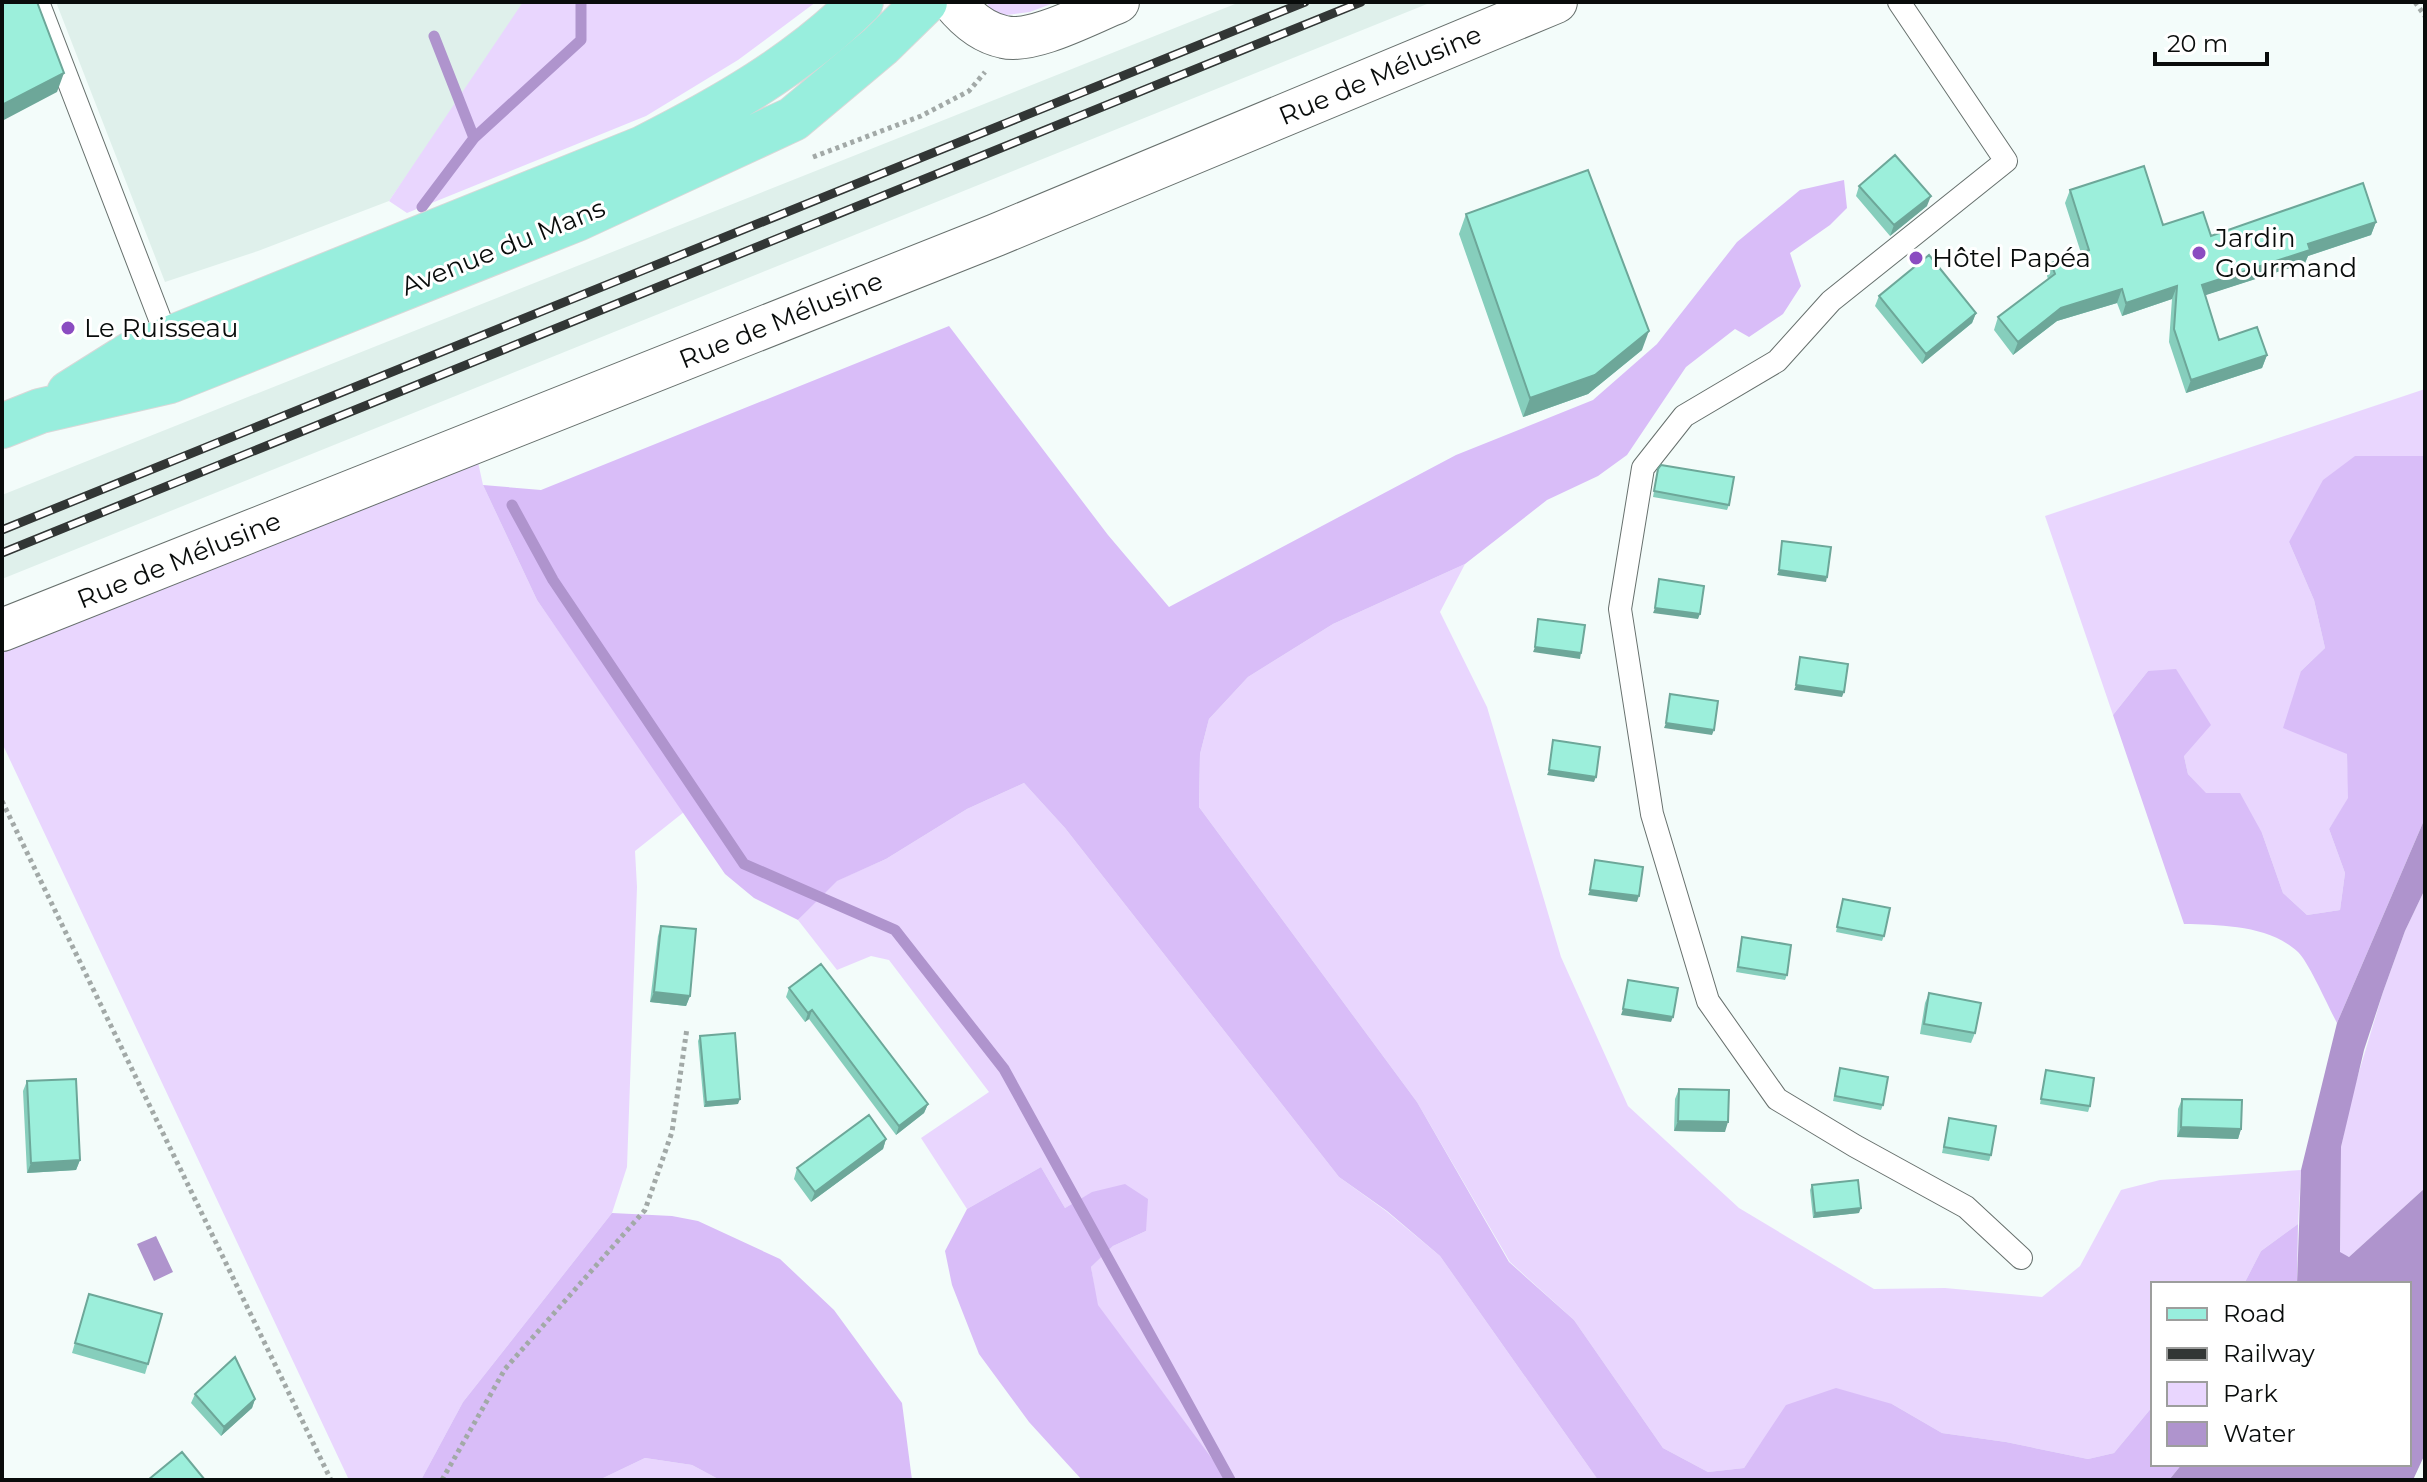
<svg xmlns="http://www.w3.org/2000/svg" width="2427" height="1482" viewBox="0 0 2427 1482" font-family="Montserrat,sans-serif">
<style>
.built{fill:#dff0eb}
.green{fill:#e9d6fe}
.forest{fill:#d9bdf8}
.water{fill:#af94cd}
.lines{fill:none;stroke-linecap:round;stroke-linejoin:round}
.stream{stroke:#af94cd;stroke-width:11}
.service-casing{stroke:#67706d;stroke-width:24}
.minor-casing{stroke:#67706d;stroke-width:44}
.primary-casing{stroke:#d8d8d8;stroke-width:46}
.path{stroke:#a2a9a7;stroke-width:5;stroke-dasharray:4 4;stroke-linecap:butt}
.service{stroke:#fff;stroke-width:22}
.minor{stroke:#fff;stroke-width:42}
.primary{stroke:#98eedd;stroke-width:44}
.rail-casing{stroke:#323635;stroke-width:9}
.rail{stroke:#fff;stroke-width:6;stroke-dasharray:18;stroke-linecap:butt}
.wall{fill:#86cebc}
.shaded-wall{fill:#6da799}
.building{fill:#9cefdb;stroke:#6da799;stroke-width:2}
.poi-dot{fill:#8b4cc1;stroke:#fff;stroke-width:3}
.labels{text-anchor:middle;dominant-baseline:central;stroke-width:6;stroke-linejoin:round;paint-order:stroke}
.street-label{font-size:26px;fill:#090c0b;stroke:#fff}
.poi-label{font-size:26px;fill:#090c0b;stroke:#fff;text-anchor:start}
</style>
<rect width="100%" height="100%" fill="#f3fcfa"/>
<path class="built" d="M56,2H527L389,201L258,251L165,282Z
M1240,2H1432L2,579V495Z"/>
<path class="green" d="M523,2H816L738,60L646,116L407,213L389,201Z
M987,2H1056L1030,12L992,17Z
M2425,389V456L2289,542L2314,600L2325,648L2301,671L2347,754L2349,798L2329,829L2345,873L2340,910L2307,915L2283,893L2262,833L2205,793L2188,774L2184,756L2148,671L2113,715L2045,516Z
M476,453L483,485L537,600L684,812L635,851L637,887L627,1167L612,1213L463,1402L421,1480H349L2,743V639Z
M1465,564L1440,612L1487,707L1561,957L1628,1106L1739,1208L1874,1289L1945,1288L2042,1297L2080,1266L2121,1190L2160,1180L2301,1170L2298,1224L2261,1251L2244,1284H2153V1406L2114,1453L2088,1459L2006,1442L1942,1433L1892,1404L1761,1443L1744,1468L1708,1472L1663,1448L1574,1320L1510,1262L1417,1102L1199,807L1200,754L1209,719L1248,677L1333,624Z
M1024,783L1065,828L1339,1177L1386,1211L1440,1256L1598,1480H1228L1097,1305L1091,1267L1113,1246L1146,1231L1093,1192L1065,1208L1041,1167L967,1209L921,1138L989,1092L889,960L871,956L837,970L798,920L836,881L886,859L967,809Z
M2425,889V1188L2349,1257L2340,1253L2341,1147L2352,1095L2383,992L2405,931Z
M645,1458L692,1465L720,1480H599Z"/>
<path class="forest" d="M1844,180L1847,208L1830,225L1790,253L1801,286L1783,314L1749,337L1735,329L1686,367L1627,455L1598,476L1547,500L1465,564L1333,624L1248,677L1209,719L1200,754L1199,807L1417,1102L1509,1262L1574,1320L1663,1448L1708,1472L1744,1468L1786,1405L1836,1388L1892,1404L1942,1433L2006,1442L2088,1459L2114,1453L2153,1406V1464H2182L2169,1480H1598L1440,1256L1387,1211L1339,1177L1065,828L1024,783L967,809L886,859L837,881L798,920L754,898L725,874L537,600L483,485L541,490L949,326L1108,535L1169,607L1456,455L1593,400L1657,344L1737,242L1800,190Z
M2355,456H2425V818L2337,1023C2329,1008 2308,961 2298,952C2269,925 2221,925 2184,924L2113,715L2148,671L2176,669L2211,725L2184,756L2188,774L2206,793H2240L2262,833L2283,893L2307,915L2340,910L2345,873L2329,829L2348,798L2347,754L2283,728L2301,671L2325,648L2314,600L2289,542L2323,480Z
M1041,1167L1065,1208L1092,1192L1125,1184L1148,1199L1146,1231L1113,1246L1091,1267L1098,1305L1228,1480H1082L1029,1422L979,1354L952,1285L945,1251L967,1209Z
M612,1213L672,1216L698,1221L780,1259L834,1310L902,1403L912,1480H720L692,1465L645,1458L599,1480H421L463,1402Z
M2298,1224L2297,1284H2244L2261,1251Z"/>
<path class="water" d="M2425,818V889L2405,931L2383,992L2364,1050L2341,1147L2340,1252L2349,1257L2425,1188V1454L2413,1480H2169L2182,1464H2409V1284H2297L2301,1170L2337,1023Z
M156,1236L173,1272L154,1281L137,1244Z"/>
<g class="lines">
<path class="stream" d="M474,138L581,40V2
M422,207L474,138L434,36
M512,505L553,580L744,864L895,930L1004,1069L1230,1480"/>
<g class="service-casing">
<path id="service" d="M38,2L168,340
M1899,2L2006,161L1831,301L1777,361L1684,416L1643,468L1620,609L1652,814L1708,1001L1777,1099L1855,1146L1966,1207L2021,1258"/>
</g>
<g class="minor-casing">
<path id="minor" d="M953,2C966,18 983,33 1004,37C1033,44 1090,13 1118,2
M2,630L996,235L1556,2"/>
</g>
<g class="primary-casing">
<path id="primary" d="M69,393L131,354L643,148C722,108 798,65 861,2
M2,426L40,411L170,381L577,219L793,119L880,46L925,2"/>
</g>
<path class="path" d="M2415,2L2425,16
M813,157L921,116L969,91L985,72
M2,801L331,1480
M442,1480L505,1369L645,1210L672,1132L687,1028"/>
<use href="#service" class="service"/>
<use href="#minor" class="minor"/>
<use href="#primary" class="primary"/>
<g class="rail-casing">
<path id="rail" d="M2,530L1305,2
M2,553L1361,2"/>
</g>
<use href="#rail" class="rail"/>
</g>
<path class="wall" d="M1859,186L1927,206L1890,236L1856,196Z
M2070,190L2163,225L2211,236L2376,222L2371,235L2308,256L2305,263L2205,295L2219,340L2267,355L2262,368L2186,393L2169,342L2172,299L2122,316L2117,303L2057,321L2013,355L1994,330L1998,317L2048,279L2047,276L2051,263L2081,253L2065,203Z
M1466,214L1642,350L1588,394L1523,417L1459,234Z
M1879,296L1976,313L1972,323L1922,364L1875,306Z
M1658,469L1729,505L1727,510L1653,497Z
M1843,899L1884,936L1882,941L1836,932Z
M661,926L690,996L686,1006L650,1002L658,936Z
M1742,937L1787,975L1785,980L1736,972Z
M789,988L928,1104L924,1113L896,1135L809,1019L805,1022L786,997Z
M1929,993L1975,1033L1971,1043L1920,1034L1925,1003Z
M700,1036L738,1104L704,1107L698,1041Z
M1840,1068L1883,1105L1881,1110L1833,1101Z
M2046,1070L2090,1106L2088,1112L2040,1104Z
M27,1081L80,1160L76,1170L27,1173L23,1091Z
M1679,1089L1725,1132L1674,1131L1675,1099Z
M2182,1099L2241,1129L2238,1139L2177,1137L2178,1109Z
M1949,1118L1991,1155L1989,1161L1942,1153Z
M886,1139L883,1149L811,1202L794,1179L797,1168Z
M1812,1185L1859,1213L1813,1218L1810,1190Z
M89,1294L148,1364L145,1374L72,1353Z
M195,1394L255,1399L252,1408L221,1436L191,1403Z"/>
<path class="shaded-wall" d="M64,73L57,92L2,121V105Z
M1931,196L1927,206L1890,236L1894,225Z
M2376,222L2371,235L2308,256L2305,263L2197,298L2202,285L2308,244Z
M2177,286L2172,299L2122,316L2126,303Z
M2122,289L2117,303L2057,321L2013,355L2018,342L2061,308Z
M1976,313L1972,323L1922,364L1926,354Z
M1649,331L1642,350L1588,394L1523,417L1530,398Z
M2267,355L2262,368L2186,393L2191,380Z
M1779,570L1827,577L1826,582L1777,575Z
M1655,608L1700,614L1698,619L1653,613Z
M1535,647L1581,653L1580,659L1533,652Z
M1796,685L1844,692L1842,697L1794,690Z
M1666,723L1714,730L1712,735L1664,728Z
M1549,770L1596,777L1594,782L1547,775Z
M1590,890L1639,896L1637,902L1588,895Z
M654,992L690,996L686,1006L650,1002Z
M1623,1009L1673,1017L1671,1022L1621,1015Z
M812,1010L809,1019L805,1022L808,1013Z
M740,1099L738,1104L704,1107L706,1102Z
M928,1104L924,1113L896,1135L899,1126Z
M1678,1121L1728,1122L1725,1132L1674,1131Z
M2181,1127L2241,1129L2238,1139L2177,1137Z
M886,1139L883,1149L811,1202L815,1192Z
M80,1160L76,1170L27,1173L31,1163Z
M1861,1208L1859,1213L1813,1218L1815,1213Z
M255,1399L252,1408L221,1436L224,1427Z"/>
<path class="building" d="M2,2H37L64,73L2,105Z
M1895,155L1931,196L1894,225L1859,186Z
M2144,166L2163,225L2203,212L2211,236L2363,183L2376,222L2308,244L2310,250L2202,285L2219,340L2257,327L2267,355L2191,380L2174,329L2177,286L2126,303L2122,289L2061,308L2018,342L1998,317L2055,274L2051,263L2089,250L2070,190Z
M1588,170L1649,331L1595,375L1530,398L1466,214Z
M1929,255L1976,313L1926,354L1879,296Z
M1661,465L1734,477L1729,505L1654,491L1658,469Z
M1782,541L1831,547L1827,577L1779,570Z
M1659,579L1704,586L1700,614L1655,608Z
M1538,619L1585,625L1581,653L1535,647Z
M1800,657L1848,664L1844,692L1796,685Z
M1670,694L1718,701L1714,730L1666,723Z
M1553,740L1600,747L1596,777L1549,770Z
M1595,860L1643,867L1639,896L1590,890Z
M1843,899L1890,908L1884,936L1837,927Z
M661,926L696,929L690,996L654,992Z
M1742,937L1791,945L1787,975L1738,967Z
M821,964L928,1104L899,1126L812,1010L808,1013L789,988Z
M1628,980L1678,988L1673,1017L1623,1009Z
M1929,993L1981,1003L1975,1033L1924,1024Z
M735,1033L740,1099L706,1102L700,1036Z
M1840,1068L1888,1077L1883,1105L1835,1096Z
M2046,1070L2094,1078L2090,1106L2041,1099Z
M76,1079L80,1160L31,1163L27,1081Z
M1679,1089L1729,1090L1728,1122L1678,1121Z
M2182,1099L2242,1100L2241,1129L2181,1127Z
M869,1115L886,1139L815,1192L797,1168Z
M1949,1118L1996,1126L1991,1155L1944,1147Z
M1858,1180L1861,1208L1815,1213L1812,1185Z
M89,1294L162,1314L148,1364L75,1343Z
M235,1357L255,1399L224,1427L195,1394Z
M182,1452L205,1480H148Z"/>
<g class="poi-dot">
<circle cx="2199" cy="253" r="8"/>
<circle cx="1916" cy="258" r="8"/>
<circle cx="68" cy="328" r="8"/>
</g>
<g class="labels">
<g class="street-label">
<text transform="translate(1380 75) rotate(-23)">Rue de Mélusine</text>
<text transform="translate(503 247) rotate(-22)">Avenue du Mans</text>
<text transform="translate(781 320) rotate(-22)">Rue de Mélusine</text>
<text transform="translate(179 560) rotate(-22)">Rue de Mélusine</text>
</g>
<g class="poi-label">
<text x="2215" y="238">Jardin<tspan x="2215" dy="30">Gourmand</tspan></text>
<text x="1932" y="258">Hôtel Papéa</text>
<text x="84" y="328">Le Ruisseau</text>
</g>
</g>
<rect width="2427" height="1482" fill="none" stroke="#090c0b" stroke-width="8"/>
<rect x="2151" y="1282" width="260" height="184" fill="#ffffff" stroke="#9d9e9d" stroke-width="2"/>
<rect x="2167" y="1308" width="40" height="12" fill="#98eedd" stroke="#9d9e9d" stroke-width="2"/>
<text x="2223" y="1322" font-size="24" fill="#090c0b">Road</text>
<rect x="2167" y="1348" width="40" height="12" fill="#323635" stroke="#9d9e9d" stroke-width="2"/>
<text x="2223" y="1362" font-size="24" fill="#090c0b">Railway</text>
<rect x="2167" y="1382" width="40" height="24" fill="#e9d6fe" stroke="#9d9e9d" stroke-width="2"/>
<text x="2223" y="1402" font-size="24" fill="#090c0b">Park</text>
<rect x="2167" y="1422" width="40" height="24" fill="#af94cd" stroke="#9d9e9d" stroke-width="2"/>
<text x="2223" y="1442" font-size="24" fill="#090c0b">Water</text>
<path d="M2155 52v12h112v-12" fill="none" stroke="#090c0b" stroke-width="4"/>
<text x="2167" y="52" font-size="24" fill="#090c0b" stroke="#ffffff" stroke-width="6" paint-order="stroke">20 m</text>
</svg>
